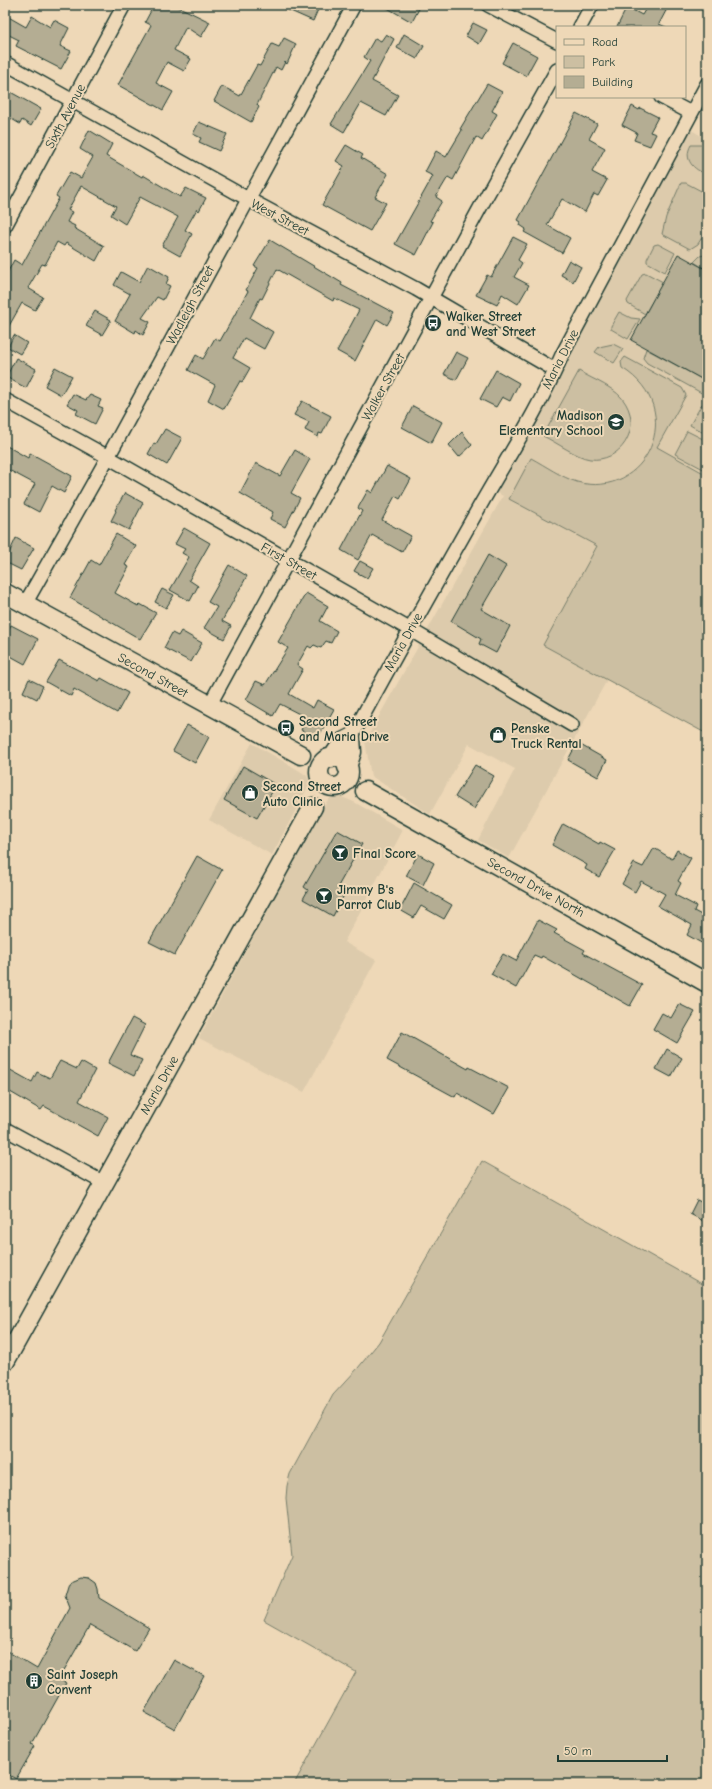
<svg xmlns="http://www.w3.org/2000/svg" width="712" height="1789" viewBox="0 0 712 1789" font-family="'Comic Neue',sans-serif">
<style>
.built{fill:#ddcbac}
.green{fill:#ccbfa2;stroke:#767e6b}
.building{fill:#b4ad93;stroke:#1f3d34}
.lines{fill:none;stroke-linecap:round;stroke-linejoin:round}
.street-casing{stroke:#1f3d34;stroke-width:16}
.secondary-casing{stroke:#1f3d34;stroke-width:21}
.street{stroke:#eed8b7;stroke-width:13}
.secondary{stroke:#eed8b7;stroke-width:18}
.labels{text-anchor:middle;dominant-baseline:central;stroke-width:4;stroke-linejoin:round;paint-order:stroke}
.street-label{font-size:13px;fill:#1f3d34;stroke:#eed8b7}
.poi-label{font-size:13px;font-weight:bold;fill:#1f3d34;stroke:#eed8b7;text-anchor:start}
</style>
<rect width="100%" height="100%" fill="#eed8b7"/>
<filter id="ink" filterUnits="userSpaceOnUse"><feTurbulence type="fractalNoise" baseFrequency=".025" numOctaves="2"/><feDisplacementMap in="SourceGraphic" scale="8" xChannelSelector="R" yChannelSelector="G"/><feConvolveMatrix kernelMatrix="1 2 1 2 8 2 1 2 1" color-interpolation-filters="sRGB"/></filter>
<g filter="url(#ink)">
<path class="built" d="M684,126L707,139V734L607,680L509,858L478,840L515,769L469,744L430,814L371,776L365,741L503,496L490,488Z
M252,743L300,771L307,776L310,783L272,855L209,820Z
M333,796L342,797L354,802L403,830L344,942L376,960L304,1092L199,1038L327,801Z"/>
<path class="green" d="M691,145H701L707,149V174C693,170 683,159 691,145Z
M681,183H686L707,194V229L698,244L690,249L662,234L666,217Z
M658,244L675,253L665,272L647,262V259L654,245Z
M704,255L707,256V270L694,262L700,256Z
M646,273L663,282L645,314L628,304L627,301L642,274Z
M619,312L631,318L640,319L628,339L611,329V326Z
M613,344L623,349L614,363L595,352L599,347Z
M646,349L707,382V396L647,363L643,358Z
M625,357L682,388L686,395L657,447L707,475V734L543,645L597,546L509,499L531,458C546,466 561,477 577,482C646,501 689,409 622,368L621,362Z
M579,371C593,380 618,388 626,404C641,430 620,463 590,459C576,457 556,442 543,436Z
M702,404L707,407V435L690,425Z
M687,431L707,441V471L675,454Z
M482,1161L707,1287V1784H294L356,1672L264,1620L292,1555L286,1498L287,1486L290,1474L333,1395L358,1368L379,1342Z"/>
<path class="building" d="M154,5H175L210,22L201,37L186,27L174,50L191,59L184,71L167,62L156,83L173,92L163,110L118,85L151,25L145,22Z
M277,5H320L313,21Z
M382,5H421L412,22Z
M648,5H669L659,24L666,27H617L627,7L642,15Z
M5,15L26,27L32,16L50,27L54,20L69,28L60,46L71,51L61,69L16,46L19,40L5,33Z
M473,23L487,30L479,44L466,36Z
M386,34L394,39L372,81L398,95L386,116L361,103L344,132L331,124L370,61L364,57L375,38L381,41Z
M404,34L424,46L417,59L397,48Z
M284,38L296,44L287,64L285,62L281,70L276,67L257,105L259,107L251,122L214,101L222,86L240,96L257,65L260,66L272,44L279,47Z
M513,43L537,56L526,76L502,63Z
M487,84L502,92L492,111L497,114L482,141L476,137L453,180L448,177L436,197L442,201L430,221L433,222L416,255L395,244L433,176L425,172L436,151L446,157L462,130L460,129Z
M5,89L41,109L31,126L22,120L20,124L5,115Z
M632,106L639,110L640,108L658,117L650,132L656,134L650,146L634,140L637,133L622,125Z
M576,113L597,124L589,139L605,148L592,172L607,180L598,196L594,194L585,212L562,199L547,225L570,238L562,253L524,232L526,229L520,225L521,222L518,220Z
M199,122L227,134L219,151L199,142L201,138L193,134Z
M89,130L112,144L106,156L142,177L143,175L180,197L186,188L206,198L199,211L197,209L185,230L192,234L180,256L162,246L178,217L140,197L125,224L111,215L116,206L81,186L68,210L72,212L67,222L75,226L74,228L104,246L96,261L66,243L64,246L57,242L45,265L42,264L28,288L43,297L35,310L22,303L5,333V277L14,260L22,265L59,198L56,196L70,172L81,178L93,157L80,149Z
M346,145L363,155L361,158L388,174L375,197L386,203L370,231L322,205L344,166L336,161Z
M513,237L527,244L518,260L522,263L514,277L529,285L518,304L502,294L497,305L476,295L487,275L491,277Z
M270,240L342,283L341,285L394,313L387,325L377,319L355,361L337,351L359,310L334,298L333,301L277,269L262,299L260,298L250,318L273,332L264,349L244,338L233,358L250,368L242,382L240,381L224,409L208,400L215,385L188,370L196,355L203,359L215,338L220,341L248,291L246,290L258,268L254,266Z
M678,254L707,270V382L631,340Z
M569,260L581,267L573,282L561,275Z
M148,265L169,277L166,284L170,286L163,300L157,297L142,318L150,322L143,335L136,330L135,333L115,321L130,294L114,285L121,272L139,282Z
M95,311L111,320L102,335L86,326Z
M14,335L27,343L20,354L8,347Z
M456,352L468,358L456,380L444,374Z
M16,358L36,369L26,388L6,377Z
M55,367L72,376L61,395L45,386Z
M496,370L519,383L510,401L502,397L496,407L480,399Z
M73,394L86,400L90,395L101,400L98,406L103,408L95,424L76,414L78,410L67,404Z
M302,401L331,416L322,434L319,433L318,437L305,430L309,422L294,415Z
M413,406L442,422L431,443L402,427Z
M165,429L182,438L167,465L148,454L154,443L156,444Z
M462,432L472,445L459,457L449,445Z
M5,445L28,458L30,453L72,476L64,493L52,486L39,512L24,504L35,484L5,468Z
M295,450L310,459L291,493L300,498L285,527L270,519L273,512L240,493L256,463L280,476Z
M387,466L411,479L400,499L395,496L382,520L411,536L402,552L372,535L358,560L341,550L362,511L358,508L368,490L372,493Z
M125,493L143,503L129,530L111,521L116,511L115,510Z
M184,528L210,543L189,580L198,586L190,601L170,590L189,557L182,553L185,549L175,544Z
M116,534L136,546L125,565L129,567L115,593L138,606L140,604L156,613L140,639L70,598L91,560L99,565Z
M16,538L34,548L21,570L5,562Z
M488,555L506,566L481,609L510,626L496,653L479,644L481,639L451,621Z
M360,561L373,568L367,578L354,571Z
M229,565L247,576L222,621L231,626L224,639L204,628L217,607L208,602Z
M162,589L174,595L166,608L155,602Z
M306,593L328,606L320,621L337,631L331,643L326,641L321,648L314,645L311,648L308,646L297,665L303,669L289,694L313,708L317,700L334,709L317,739L301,730L307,718L280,704L273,716L246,700L256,681L265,685L288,648L278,642Z
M11,625L38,639L25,664L5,653V636Z
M181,631L202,643L191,662L164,648L172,633L178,636Z
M59,660L99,681L101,678L128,693L117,713L74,689L71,696L46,682Z
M29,679L43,686L37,699L23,692Z
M187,725L209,737L195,763L173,751Z
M577,743L607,760L598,777L568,760Z
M475,765L494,776L474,809L455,797Z
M243,766L276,785L257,818L224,800Z
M563,824L599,844L600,842L615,850L599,877L585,869L587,865L552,845Z
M337,830L362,844L337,888L345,893L333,916L303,899L308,890L304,887Z
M654,848L672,859L677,850L691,858L678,881L681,883L675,895L696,906L694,911L707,918V946L687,935L692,925L658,906L665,894L641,881L635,892L622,884L634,863L643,867Z
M418,854L434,863L423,885L406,876Z
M197,856L222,870L175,955L149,942Z
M414,883L452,905L444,919L421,906L414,918L400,910Z
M538,920L557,930L554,933L585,950L583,953L642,985L630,1006L542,956L541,958L534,955L516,988L491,974L503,954L516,961Z
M679,1004L695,1012L677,1043L653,1029L662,1013L671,1018Z
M132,1018L145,1025L130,1055L142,1060L134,1076L108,1063Z
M402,1032L468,1069L469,1067L509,1088L494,1114L457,1093L455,1097L387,1060Z
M667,1049L682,1058L671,1077L656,1069Z
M60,1061L77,1069L81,1062L95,1070L79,1101L108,1117L98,1136L44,1106L41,1110L5,1089V1067L32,1082L37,1072L50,1078Z
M697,1200L707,1205V1223L690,1214Z
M81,1577L89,1578L96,1583L98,1589L99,1598L149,1628L135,1651L90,1625L59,1679L66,1683L32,1744L35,1746L16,1779L5,1773V1650L37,1669L70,1608L65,1595L69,1582Z
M174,1660L204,1676L175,1729L144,1712Z"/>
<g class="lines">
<g class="street-casing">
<path id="street" d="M488,5L557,41
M580,27L592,5
M5,63L248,199L416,289L555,370
M661,97L691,113
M5,226L124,5
M5,400L108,457L409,629L572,725
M25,604L108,457L354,5
M209,706L481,206L557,70
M351,738C393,659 437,582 481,504C509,455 540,407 562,355L707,84
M5,1129L104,1183"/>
</g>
<g class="secondary-casing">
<path id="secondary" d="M5,593L301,755
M319 772a15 15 0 1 1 30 0a15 15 0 1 1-30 0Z
M332,758L343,742L351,738L352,752L347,767
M365,791L707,983
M5,1362L313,807"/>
</g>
<use href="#street" class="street"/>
<use href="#secondary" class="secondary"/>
</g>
</g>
<defs>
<g id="bus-disc" transform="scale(0.9)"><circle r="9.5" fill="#1f3d34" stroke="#eed8b7"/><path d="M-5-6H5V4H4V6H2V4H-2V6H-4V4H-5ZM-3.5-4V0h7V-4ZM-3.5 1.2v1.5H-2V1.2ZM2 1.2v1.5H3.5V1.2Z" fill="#fff"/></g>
<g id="school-disc" transform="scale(0.9)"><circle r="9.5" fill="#1f3d34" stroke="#eed8b7"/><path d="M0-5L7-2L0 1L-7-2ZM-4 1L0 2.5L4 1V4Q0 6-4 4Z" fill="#fff"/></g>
<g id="shop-disc" transform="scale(0.9)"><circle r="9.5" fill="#1f3d34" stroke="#eed8b7"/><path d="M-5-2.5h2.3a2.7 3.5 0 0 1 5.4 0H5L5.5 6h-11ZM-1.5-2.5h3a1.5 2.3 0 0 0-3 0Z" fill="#fff"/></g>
<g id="bar-disc" transform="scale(0.9)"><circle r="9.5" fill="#1f3d34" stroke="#eed8b7"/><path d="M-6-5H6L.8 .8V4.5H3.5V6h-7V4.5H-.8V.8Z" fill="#fff"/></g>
<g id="building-disc" transform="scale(0.9)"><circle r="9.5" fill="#1f3d34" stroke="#eed8b7"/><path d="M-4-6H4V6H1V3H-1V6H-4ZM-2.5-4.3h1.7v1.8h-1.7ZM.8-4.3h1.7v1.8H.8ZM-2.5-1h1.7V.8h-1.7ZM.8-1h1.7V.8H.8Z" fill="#fff"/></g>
</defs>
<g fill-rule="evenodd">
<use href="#bus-disc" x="433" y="323"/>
<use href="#school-disc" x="616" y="422"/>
<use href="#bus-disc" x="286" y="728"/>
<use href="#shop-disc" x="498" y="735"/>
<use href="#shop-disc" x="250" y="793"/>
<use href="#bar-disc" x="340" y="853"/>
<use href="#bar-disc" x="324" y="896"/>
<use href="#building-disc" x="34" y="1681"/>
</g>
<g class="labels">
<g class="street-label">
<text transform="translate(65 116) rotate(-62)">Sixth Avenue</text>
<text transform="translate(280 217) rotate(28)">West Street</text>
<text transform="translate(190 305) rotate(-62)">Wadleigh Street</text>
<text transform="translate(560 359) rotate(-63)">Maria Drive</text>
<text transform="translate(383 387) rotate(-61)">Walker Street</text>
<text transform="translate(289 561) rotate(30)">First Street</text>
<text transform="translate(403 642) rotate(-61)">Maria Drive</text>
<text transform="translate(153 675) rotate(29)">Second Street</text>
<text transform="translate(536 887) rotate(29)">Second Drive North</text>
<text transform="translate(159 1085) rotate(-61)">Maria Drive</text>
</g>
<g class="poi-label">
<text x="446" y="316">Walker Street<tspan x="446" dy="15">and West Street</tspan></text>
<text x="603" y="415" text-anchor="end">Madison<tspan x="603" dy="15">Elementary School</tspan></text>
<text x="299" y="721">Second Street<tspan x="299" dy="15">and Maria Drive</tspan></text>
<text x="511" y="728">Penske<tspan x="511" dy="15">Truck Rental</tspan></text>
<text x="263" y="786">Second Street<tspan x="263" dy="15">Auto Clinic</tspan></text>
<text x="353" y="853">Final Score</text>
<text x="337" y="889">Jimmy B's<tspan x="337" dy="15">Parrot Club</tspan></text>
<text x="47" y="1674">Saint Joseph<tspan x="47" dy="15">Convent</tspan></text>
</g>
</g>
<rect width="712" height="1789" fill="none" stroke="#eed8b7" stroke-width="20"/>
<rect x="10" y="10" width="692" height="1769" fill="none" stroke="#1f3d34" stroke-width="1.5" filter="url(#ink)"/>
<rect x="556" y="26" width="130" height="72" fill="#eed8b7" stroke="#9b9a83"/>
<rect x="564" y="39" width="20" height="6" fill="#eed8b7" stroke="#9b9a83"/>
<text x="592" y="46" font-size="12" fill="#1f3d34">Road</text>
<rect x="564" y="56" width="20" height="12" fill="#ccbfa2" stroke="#9b9a83"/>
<text x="592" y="66" font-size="12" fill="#1f3d34">Park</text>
<rect x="564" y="76" width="20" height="12" fill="#b4ad93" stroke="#9b9a83"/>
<text x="592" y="86" font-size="12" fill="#1f3d34">Building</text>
<path d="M558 1755v6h109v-6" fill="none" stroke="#1f3d34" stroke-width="2"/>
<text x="564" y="1755" font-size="12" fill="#1f3d34" stroke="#eed8b7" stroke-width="3" paint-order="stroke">50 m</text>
</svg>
